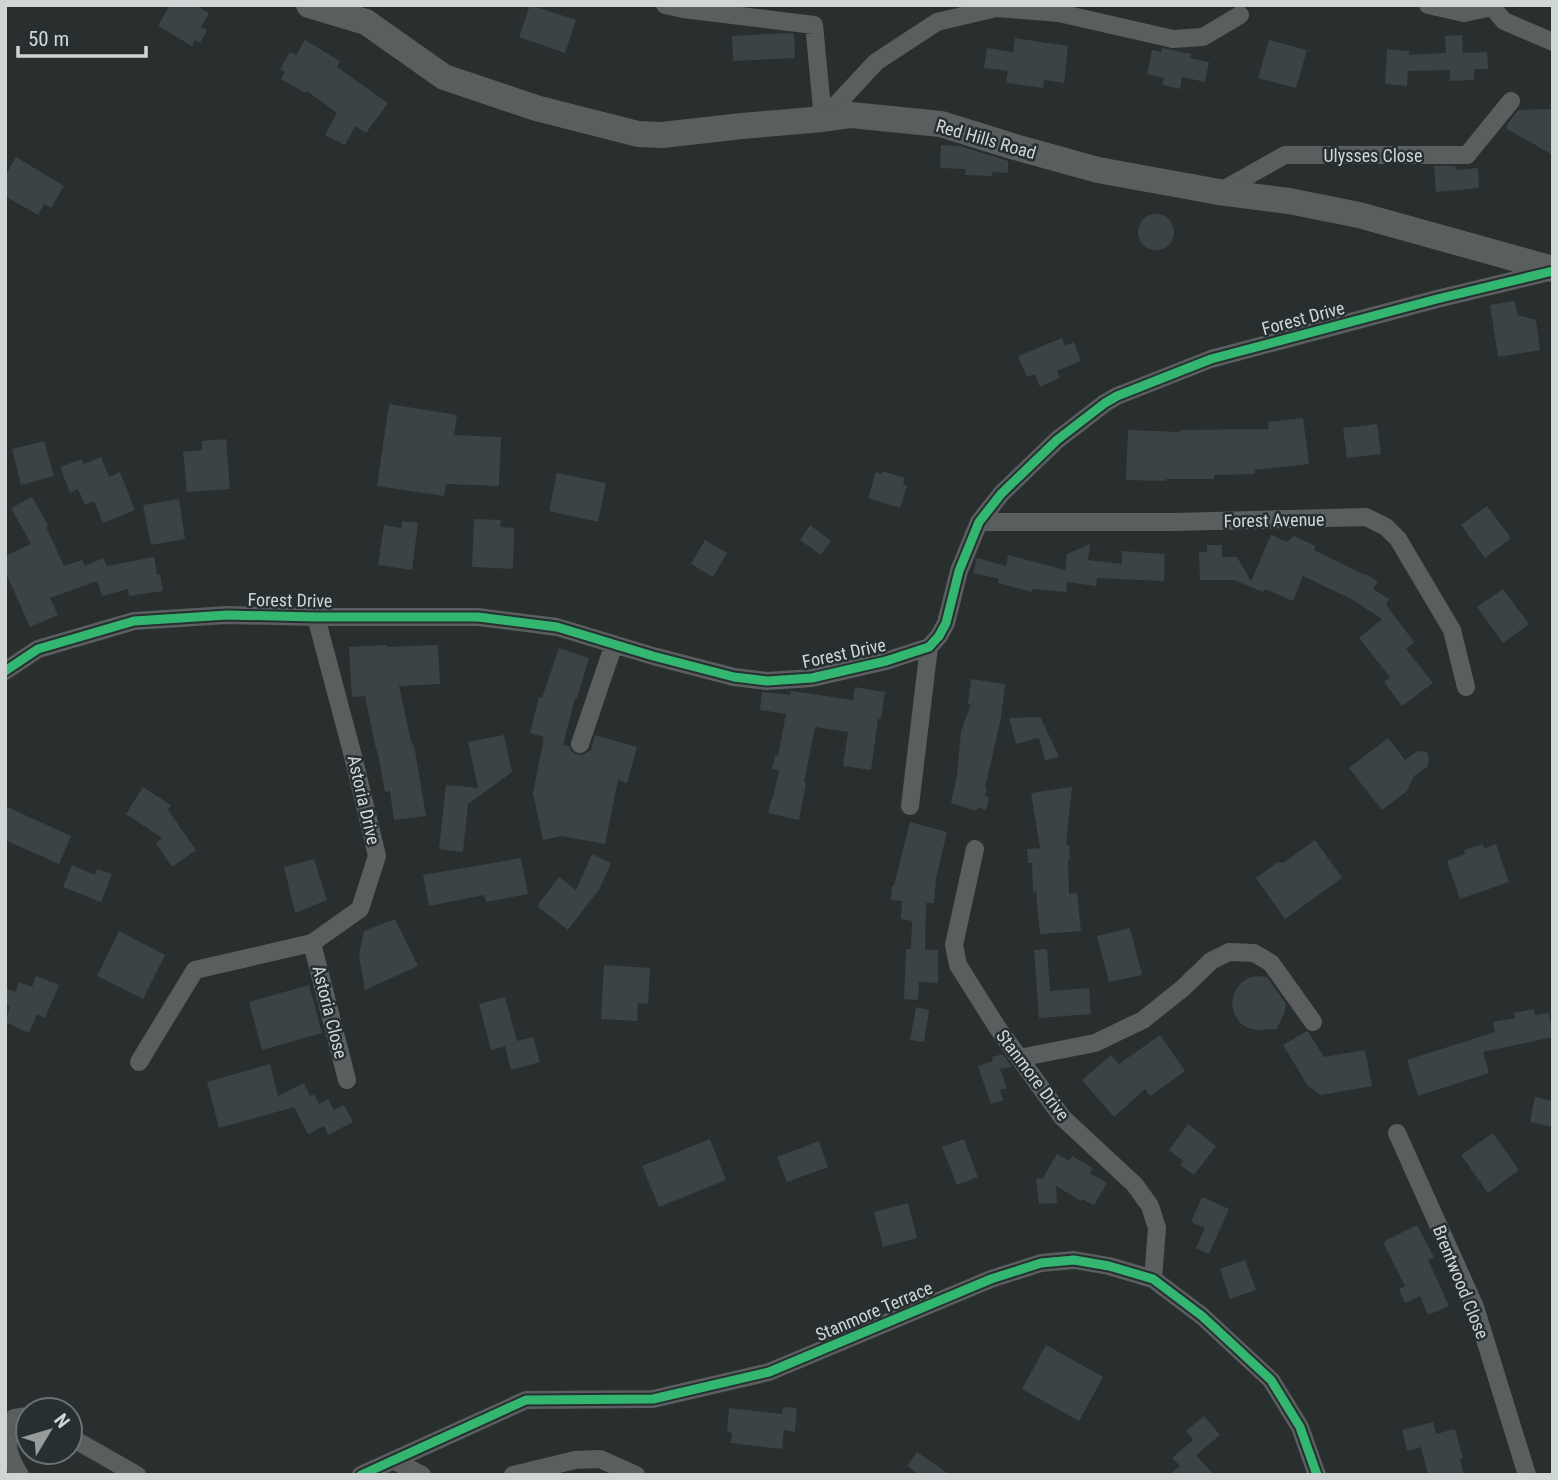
<svg xmlns="http://www.w3.org/2000/svg" width="1558" height="1480" viewBox="0 0 1558 1480" font-family="'Roboto Condensed',sans-serif">
<style>
.building{fill:#3a4445}
.lines{fill:none;stroke-linecap:round;stroke-linejoin:round}
.street{stroke:#5a5e5e;stroke-width:18}
.secondary{stroke:#5a5e5e;stroke-width:26}
.cycleway-casing{stroke:#263031;stroke-width:13}
.cycleway{stroke:#33b770;stroke-width:9}
.labels{text-anchor:middle;dominant-baseline:central;stroke-width:5;stroke-linejoin:round;paint-order:stroke}
.street-label{font-size:18px;fill:#d0d6d6;stroke:#263031}
</style>
<rect width="100%" height="100%" fill="#292e2e"/>
<path class="building" d="M170,5H195L209,13L201,27L207,30L200,43L195,40L192,46L158,26Z
M530,5L576,20L565,53L519,37Z
M785,33L794,34L795,58L733,61L732,36Z
M1462,35L1463,53L1487,52L1488,69H1474V80L1450,81V70L1408,71L1407,86L1385,84L1387,49L1409,51V55L1446,53L1445,36Z
M1015,38L1068,46L1064,83L1044,80L1043,88L1006,83L1008,71L984,68L987,48L1013,52Z
M305,40L340,61L337,67L388,103L366,133L355,126L345,145L325,135L337,113L307,91L305,93L281,79L285,72L280,69L290,52L296,55Z
M1269,40L1307,50L1296,88L1258,78Z
M1162,48L1191,54L1190,58L1209,62L1205,82L1182,77L1180,89L1162,85L1164,78L1147,74L1152,50L1161,52Z
M1553,109V155L1507,129V125L1518,110Z
M941,145L960,146L1008,161V173L992,172V176L965,175L966,169L940,168Z
M16,157L64,186L51,208L44,204L38,215L5,196V176Z
M1434,166H1455L1456,170L1478,168L1479,188L1436,192Z
M1138 232a18 18 0 1 1 36 0a18 18 0 1 1-36 0Z
M1515,301L1517,315L1536,320L1540,350L1498,357L1490,305Z
M1062,338L1065,346L1074,342L1081,361L1057,371L1060,378L1040,387L1035,374L1027,377L1018,356Z
M389,404L457,415L454,435L501,437L499,486L446,484L444,496L377,486Z
M1303,418L1309,464L1255,470V474L1214,475V479H1166V481L1126,480L1128,430L1180,432V430L1269,429L1268,422Z
M1377,424L1381,454L1347,458L1343,428Z
M226,439L230,489L187,492L183,452L202,450V441Z
M44,441L54,476L21,485L12,449Z
M101,457L109,477L120,472L135,510L103,523L94,501L85,505L78,489L70,493L60,467L82,459L84,464Z
M882,471L905,478L903,484L907,486L900,508L868,498L876,472L882,474Z
M557,473L606,483L598,522L549,511Z
M32,497L48,525L46,527L64,566L82,560L85,566L103,558L107,566L154,557L157,575L160,574L163,591L129,596L128,589L102,596L97,581L50,598L58,615L30,627L5,571V556L31,544L11,508Z
M179,499L185,539L151,545L143,505Z
M1487,506L1511,538L1485,558L1461,525Z
M474,519L501,520L500,527L514,528L513,569L472,567Z
M402,521L418,523L412,570L378,565L384,525L401,528Z
M810,525L831,541L821,555L800,540Z
M1271,535L1287,542L1294,536L1316,546L1314,550L1365,575L1366,574L1378,582L1373,589L1389,599L1386,605L1414,642L1406,649L1433,683L1402,706L1384,682L1390,677L1359,638L1382,619L1351,599L1303,576L1293,601L1265,589L1263,592L1234,580H1200L1199,552H1207V545H1222V557H1237L1251,581Z
M705,540L727,553L713,577L691,564Z
M1090,544L1088,560L1122,564V551L1165,554L1164,581L1097,578L1096,586L1067,582L1066,592L1033,589L1032,592L998,583L999,579L973,573L977,558L1006,566L1008,555L1065,570L1067,554Z
M1503,589L1529,624L1503,643L1477,607Z
M387,645V647L438,645L440,684L399,686L412,745H414L426,816L394,820L390,791L385,792L377,749H376L365,696L352,697L349,647Z
M559,648L589,658L577,698H575L563,745L569,746L571,751L576,754L583,755L591,750L595,735L637,747L627,783L618,780L605,844L562,836L543,840L533,793L544,737L530,733L539,697L542,698Z
M971,679L1005,684L1001,718L985,788L987,789L985,796L989,797L986,810L978,807L976,811L951,803L957,775L961,731L971,704H968Z
M855,687L885,692L881,719H878L871,770L843,766L848,732L815,727L804,782L806,783L799,820L768,813L772,797L773,798L779,770L772,769L775,756H778L786,714L760,710L762,692L790,695L791,691L853,700Z
M1041,717V718L1059,757L1045,760L1039,738L1016,744L1009,718Z
M504,735L512,772L468,804L463,852L439,849L446,785L478,788L468,742Z
M1388,738L1405,760L1418,751L1426,752L1429,757L1428,766L1414,776L1407,791L1382,810L1349,768Z
M143,787L171,805L168,810L196,850L172,867L156,843L162,838L126,814Z
M1072,787L1066,845H1069L1070,859L1068,860L1069,894L1077,893L1081,931L1040,934L1036,891L1033,892L1032,863H1028L1027,849L1040,848L1031,793Z
M5,806L71,836L59,864L5,840Z
M910,822L947,832L936,878L934,903H926L925,950H938V983L919,982L918,1000L904,999L906,949H911L912,921L901,919L902,901L891,900L892,886H894Z
M1315,840L1342,878L1285,919L1256,878L1278,862L1283,863Z
M1483,844L1484,849L1496,844L1509,882L1460,899L1447,861L1465,854L1464,850Z
M592,854L611,863L600,888L568,930L537,906L559,877L576,890Z
M521,858L528,894L486,902L484,895L429,906L423,875Z
M314,859L327,900L295,913L284,867Z
M72,865L95,875L97,869L112,874L101,902L63,887Z
M395,919L418,966L365,990L359,956L364,931Z
M1130,928L1142,975L1109,982L1097,936Z
M119,931L165,955L143,999L97,976Z
M1047,949L1050,991L1089,988L1091,1014L1039,1018L1034,950Z
M604,965L650,968L648,1004L638,1003L637,1021L601,1019Z
M36,976L59,985L45,1018L37,1014L29,1033L5,1022L10,1007L5,1005V988L15,992L19,982L32,987Z
M1256,976L1267,977L1286,1004L1285,1011L1277,1029L1257,1030L1248,1028L1240,1023L1235,1015L1232,1006L1233,997L1236,989L1241,983L1248,978Z
M309,985L322,1033L262,1050L249,1002Z
M505,997L517,1041L533,1037L540,1062L511,1070L505,1046L491,1050L479,1004Z
M916,1007L929,1010L924,1042L910,1040Z
M1534,1009L1535,1015L1549,1013L1553,1037L1483,1052L1489,1073L1418,1096L1407,1060L1495,1032L1493,1022L1515,1018L1514,1013Z
M1307,1031L1309,1033L1324,1057L1365,1050L1372,1086L1321,1095L1308,1086L1283,1045Z
M1160,1035L1185,1071L1150,1096L1145,1089L1114,1117L1082,1080L1111,1055L1119,1064Z
M1003,1054L1012,1067L1000,1069L1007,1088L1000,1090L1003,1100L991,1104L978,1066L993,1061L992,1057Z
M270,1064L278,1096L304,1083L310,1096L314,1094L319,1104L328,1099L334,1110L344,1105L353,1122L328,1135L324,1126L308,1134L294,1107L219,1128L207,1082Z
M1535,1097L1553,1101V1127L1530,1122Z
M1188,1124L1216,1146L1194,1175L1180,1165L1183,1161L1169,1150Z
M1493,1133L1519,1170L1488,1193L1461,1155Z
M710,1139L726,1180L659,1207L642,1166Z
M964,1139L978,1177L957,1185L942,1147Z
M819,1141L828,1167L787,1182L777,1157Z
M1057,1154L1069,1161L1072,1156L1093,1168L1090,1173L1107,1183L1094,1205L1082,1199L1081,1201L1056,1186L1057,1203L1039,1204L1036,1179L1043,1178Z
M1202,1197L1229,1209L1209,1254L1196,1248L1205,1228L1191,1222Z
M908,1203L917,1238L883,1247L874,1212Z
M1417,1225L1434,1257L1428,1260L1449,1306L1428,1315L1420,1296L1405,1303L1399,1289L1405,1286L1383,1242Z
M1245,1260L1256,1290L1230,1299L1220,1269Z
M1046,1345L1103,1377L1079,1421L1022,1389Z
M783,1407L797,1408L795,1432L784,1430L782,1449L731,1443L732,1433L727,1432L729,1408L782,1414Z
M1204,1416L1220,1435L1196,1455L1214,1475H1169L1180,1466L1172,1458L1193,1440L1186,1431Z
M1433,1422L1436,1434L1455,1429L1463,1458L1460,1459L1464,1475H1428L1421,1447L1407,1451L1402,1430Z
M917,1452L950,1475H919L907,1466Z"/>
<g class="lines">
<path class="street" d="M665,5L683,9L814,25L823,119
M1428,5L1464,13L1492,7
M1492,5V7L1504,21L1553,42
M823,119L876,62L937,22L996,8L1059,13L1173,39L1203,37L1240,15
M1219,192L1285,155H1467L1511,101
M979,522H1174L1366,517L1386,527L1398,539L1452,630L1466,687
M5,671L38,649L134,621L227,615L316,617H478L557,627L653,656L734,677L767,681L812,678L886,661L929,647L939,636L946,623L959,571L979,522L1001,494L1057,440L1105,403L1117,396L1211,359L1437,299L1553,271
M580,744L614,644
M910,806L929,647
M975,849L954,945L958,965L997,1027L1062,1117L1135,1185L1150,1206L1157,1228L1153,1279
M312,943L347,1080
M1019,1058L1095,1043L1143,1020L1183,988L1211,961L1229,952L1254,953L1271,963L1313,1022
M139,1062L195,970L312,943L360,909L377,856L354,760L316,617
M1397,1133L1475,1307L1527,1475
M70,1437L137,1475
M393,1460L422,1475
M20,1475C5,1451 6,1443 14,1418L28,1416
M361,1475L526,1400L653,1399L769,1372L991,1279L1041,1263L1074,1260L1109,1266L1153,1279L1202,1316L1271,1380L1300,1427L1317,1475
M513,1475L575,1460L600,1459L636,1475"/>
<path class="secondary" d="M309,5L366,22L444,77L536,108L638,134L662,135L742,126L823,119L851,115L941,124L1015,147L1098,170L1219,192L1289,201L1359,215L1553,269"/>
<g class="cycleway-casing">
<path id="cycleway" d="M5,671L38,649L134,621L227,615L316,617H478L557,627L653,656L734,677L767,681L812,678L886,661L929,647L939,636L946,623L959,571L979,522L1001,494L1057,440L1105,403L1117,396L1211,359L1437,299L1553,271
M361,1475L526,1400L653,1399L769,1372L991,1279L1041,1263L1074,1260L1109,1266L1153,1279L1202,1316L1271,1380L1300,1427L1317,1475"/>
</g>
<use href="#cycleway" class="cycleway"/>
</g>
<g class="labels">
<g class="street-label">
<text transform="translate(986 139) rotate(16)">Red Hills Road</text>
<text x="1373" y="155">Ulysses Close</text>
<text transform="translate(1303 318) rotate(-15)">Forest Drive</text>
<text transform="translate(1274 520) rotate(-1)">Forest Avenue</text>
<text transform="translate(290 600) rotate(1)">Forest Drive</text>
<text transform="translate(844 653) rotate(-12)">Forest Drive</text>
<text transform="translate(364 800) rotate(77)">Astoria Drive</text>
<text transform="translate(330 1012) rotate(76)">Astoria Close</text>
<text transform="translate(1033 1075) rotate(53)">Stanmore Drive</text>
<text transform="translate(1461 1282) rotate(68)">Brentwood Close</text>
<text transform="translate(874 1311) rotate(-23)">Stanmore Terrace</text>
</g>
</g>
<rect width="1558" height="1480" fill="none" stroke="#d0d6d6" stroke-width="14"/>
<g transform="translate(49 1431) rotate(52)"><circle r="33" fill="#263031" stroke="#6a7273" stroke-width="2"/>
<path d="M0-5L12 26L0 18L-12 26Z" fill="#969b9b"/>
<text y="-10" font-size="19" font-weight="bold" text-anchor="middle" fill="#d0d6d6">N</text>
</g>
<path d="M18 46v10h128v-10" fill="none" stroke="#d0d6d6" stroke-width="3.5"/>
<text x="28" y="46" font-size="21" fill="#d0d6d6" stroke="#263031" stroke-width="5" paint-order="stroke">50 m</text>
</svg>
